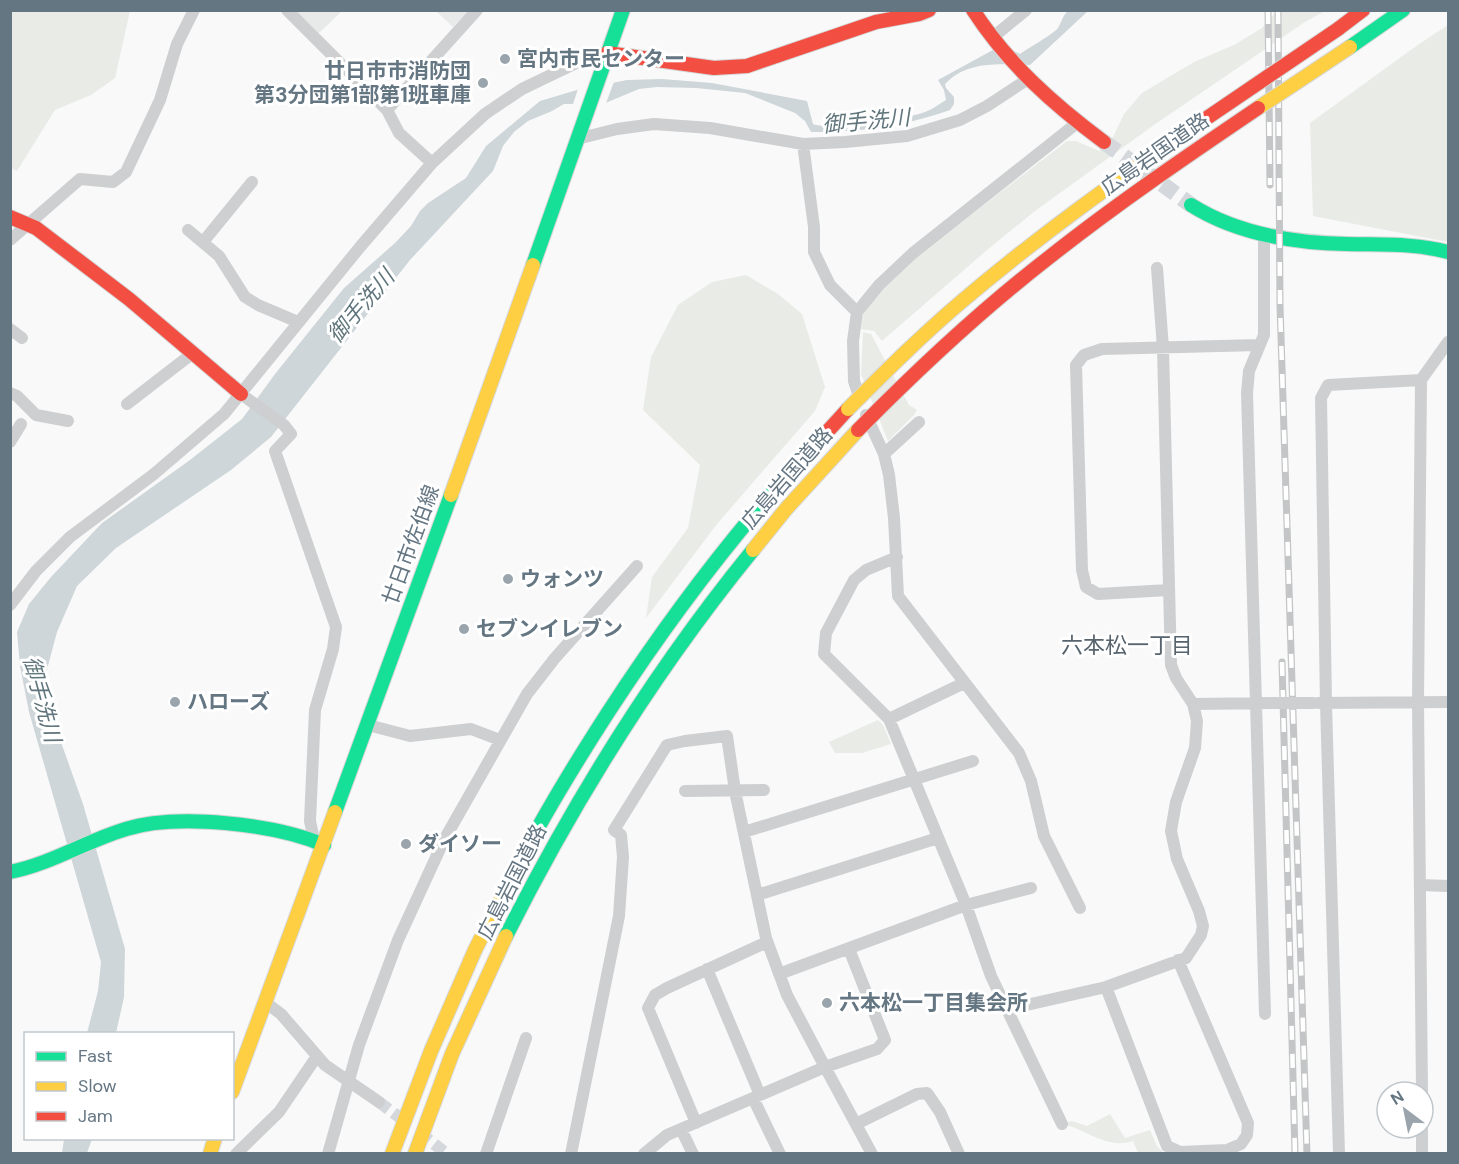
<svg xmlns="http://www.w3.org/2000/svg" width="1459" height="1164" viewBox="0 0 1459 1164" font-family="'DM Sans','Noto Sans JP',sans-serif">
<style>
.built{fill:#e8e9e9}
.green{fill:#e8ebe6}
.water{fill:#ced6d9}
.pier{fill:#f9f9f9}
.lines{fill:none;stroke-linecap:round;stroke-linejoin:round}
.street-tunnel{stroke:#d4d8dc;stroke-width:12;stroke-dasharray:12 6;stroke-linecap:butt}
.secondary-tunnel{stroke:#d4d8dc;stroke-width:16;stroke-dasharray:16 8;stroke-linecap:butt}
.fast-casing{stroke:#d5d6d7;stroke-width:16}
.slow-casing{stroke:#d5d6d7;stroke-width:16}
.jam-casing{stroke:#d5d6d7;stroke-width:16}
.street{stroke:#cecfd0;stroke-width:12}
.fast{stroke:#16e098;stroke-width:14}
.slow{stroke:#ffcf43;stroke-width:14}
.jam{stroke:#f24e42;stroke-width:14}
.rail-casing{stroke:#c3c5c6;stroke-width:7}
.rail{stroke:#fff;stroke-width:4.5;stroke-dasharray:14;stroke-linecap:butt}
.slow-bridge-casing{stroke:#d5d6d6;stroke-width:16;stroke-linecap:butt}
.jam-bridge-casing{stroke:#d5d6d6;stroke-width:16;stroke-linecap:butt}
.street-bridge{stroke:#cecfd0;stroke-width:12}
.slow-bridge{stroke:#ffcf43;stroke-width:14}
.jam-bridge{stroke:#f24e42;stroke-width:14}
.poi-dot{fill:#99a4ac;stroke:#fff;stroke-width:2}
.labels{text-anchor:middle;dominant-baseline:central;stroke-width:6;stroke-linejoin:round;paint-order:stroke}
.poi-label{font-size:21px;font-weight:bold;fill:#657683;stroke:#fff;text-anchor:start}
.street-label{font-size:21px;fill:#657683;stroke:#fff}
.water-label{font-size:22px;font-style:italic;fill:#60757c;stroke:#fff}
.neighbourhood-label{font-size:22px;fill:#57646e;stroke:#fff}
</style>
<rect width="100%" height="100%" fill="#f9f9f9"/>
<path class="built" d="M295,11H342L319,33Z
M436,11H468L453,27Z"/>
<path class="green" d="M11,10L130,11L115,78L91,95L55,110L17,171L10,168Z
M1277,11H1325L1305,22L1154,125L1035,211L987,250L882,341L874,331L861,329L863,314L882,289L916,257L1067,141H1076L1099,151L1108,147L1124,114L1142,93L1194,62L1234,45L1262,28Z
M1448,25V242L1313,216L1310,123L1419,44Z
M746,275L778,294L802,314L825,387L815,411L717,524L646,618L652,577L688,528L700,465L643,410L651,357L678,305L712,282Z
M863,332L871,334L909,405L917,410L914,415L888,441L861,374Z
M878,720L883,725L891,744L862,753H835L829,742Z
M1110,1114L1125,1138L1150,1130L1157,1146L1164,1153H1138L1133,1141C1106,1150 1087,1129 1062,1124L1072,1121L1087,1126Z"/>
<path class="water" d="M1068,11H1088L1030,65C1001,64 967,60 945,84L946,88L954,97V104L950,110C902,127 861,132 811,132L805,121L795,113L745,93L696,88L657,87L639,89L603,104H564L552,111L528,121L514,132L503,146L493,171L410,260L271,437L231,470L116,548L77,586L57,632L46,673L51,714L83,804L125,949L124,997L116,1033H87L98,991L101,962L29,712L20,666L17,632L29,604L51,577L102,523L190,460L242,419L275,374L344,288L395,243L411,226L420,211L428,203L466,178L486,146L540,101L577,90L627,80L662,79L712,83L807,101L813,124C829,131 907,119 925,112C933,109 939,104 946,100L944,90L938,80L1002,45L1020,54C1028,48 1052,35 1058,28C1062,22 1062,16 1068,11Z
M64,1139V1138L92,1139L87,1153H62Z"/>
<path class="pier" d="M615,79L605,106L572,107L579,86Z"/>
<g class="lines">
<path class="street-tunnel" d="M379,1102L407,1123
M420,1133L447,1154"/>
<path class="secondary-tunnel" d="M1104,142L1191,205"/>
<g class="fast-casing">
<path id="fast" d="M1350,47L1403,10
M1191,205C1237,234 1292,243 1347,244C1381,245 1414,243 1448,252
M533,265L623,10
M335,812L451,495
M516,869C544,814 576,762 609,711C665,625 726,543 795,467
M10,872C51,864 86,841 126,829C177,813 275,824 324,845
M506,936C575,799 656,669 753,550"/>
</g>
<g class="slow-casing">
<path id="slow" d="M451,495L533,265
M753,550L786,509L858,430
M232,1092L335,812
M210,1154L215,1138
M392,1154L431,1051L475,950L516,869
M415,1154L452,1054L506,936"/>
</g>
<g class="jam-casing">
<path id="jam" d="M973,10C1008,64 1053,104 1104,142
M1338,29L1363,10
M607,53L714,68L747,66L876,22L919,14L929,10
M10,217L36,228L129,299L241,394
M795,467L848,409"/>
</g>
<path class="street" d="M287,10L387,110L399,133L432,163
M992,38L1026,10
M387,110L477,10
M577,139L617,129L654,124L710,128L803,144L845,142L907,136L960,120L987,106L1028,79
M803,144L814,227V252L830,285L857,312
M188,230L219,256L245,297L258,305L298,322
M1264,233V335L1249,371L1247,393L1265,1014
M10,240L80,179L113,182L126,172L160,100L177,44L194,10
M203,242L252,182
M10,329L22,338
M10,393L17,396L36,415L68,421
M241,394L284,425L291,434L275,451L336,627L333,649L315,710L310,821L314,840
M860,399L854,381L853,341L857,312L879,285L913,253L1077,123
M127,404L193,353
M866,415L884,454L889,475L894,518L898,596L1019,753L1031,781L1044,836L1080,908
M10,442L21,424
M884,454L919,422
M897,557L866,570L854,580L826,633L824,654L889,719L966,905L991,976L1062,1124
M1169,590L1098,594L1086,587L1082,570L1076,365L1084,355L1102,349L1259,345
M10,605L36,571L70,537L154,474L224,414L360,247L432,163L485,114L522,89L576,63L607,53
M1318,703L1448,702
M1193,704L1275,703
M889,719L964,683
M368,725L410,736L471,729L500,740
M685,791L764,790
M744,832L973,761
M1420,885L1448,886
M757,895L938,838
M707,969L760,1095
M779,974L966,905L1031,888
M1106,987L1167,1146L1180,1152L1227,1150L1241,1144L1247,1135L1248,1123L1178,960
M265,1002L281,1014L325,1065L379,1102
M1009,1009L1106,987L1186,958L1201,935L1203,926L1199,911L1177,859L1171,831L1176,802L1195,748L1197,721L1193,704L1176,678L1171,665L1163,348L1157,268
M1422,1092L1418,702L1421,380L1448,342
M753,1098L780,1154
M696,1123L648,1008L655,995L667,988L767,942
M858,1123L917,1094L927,1093L940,1112L959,1154
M1422,1128V1154
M681,1129L693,1154
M236,1154L279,1112L317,1056
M328,1154L359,1045L398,940L444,840L527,694L555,658L637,566
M486,1154L526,1038
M571,1154L619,916L623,857L621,835L614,830L667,745L685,741L727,736L735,791L766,938L787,995L825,1067L877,1049L885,1040L849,949
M644,1154L667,1135L825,1067L872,1154
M1339,1154L1326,703L1321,398L1328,385L1421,380"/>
<use href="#fast" class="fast"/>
<use href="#slow" class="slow"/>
<use href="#jam" class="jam"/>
<g class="rail-casing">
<path id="rail" d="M1268,10L1270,185
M1278,10L1280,305L1307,1154
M1282,662L1295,1154"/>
</g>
<use href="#rail" class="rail"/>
<g class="slow-bridge-casing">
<path id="slow-bridge" d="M1258,108L1350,47
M848,409C885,372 921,336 961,302C1036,238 1117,180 1198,124"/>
</g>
<g class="jam-bridge-casing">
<path id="jam-bridge" d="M1198,124L1338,29
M858,430C918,369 980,311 1047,259C1115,205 1187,156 1258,108"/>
</g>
<path class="street-bridge" d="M1275,703H1313"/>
<use href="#slow-bridge" class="slow-bridge"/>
<use href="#jam-bridge" class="jam-bridge"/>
</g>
<g class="poi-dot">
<circle cx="505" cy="59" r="6"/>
<circle cx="483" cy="83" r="6"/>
<circle cx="508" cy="579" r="6"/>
<circle cx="464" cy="629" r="6"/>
<circle cx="175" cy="702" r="6"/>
<circle cx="406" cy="844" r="6"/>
<circle cx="827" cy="1003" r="6"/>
</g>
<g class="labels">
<g class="poi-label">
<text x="517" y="59">宮内市民センター</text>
<text x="471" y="71" text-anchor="end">廿日市市消防団<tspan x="471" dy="24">第3分団第1部第1班車庫</tspan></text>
<text x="520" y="579">ウォンツ</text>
<text x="476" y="629">セブンイレブン</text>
<text x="187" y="702">ハローズ</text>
<text x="418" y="844">ダイソー</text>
<text x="839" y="1003">六本松一丁目集会所</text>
</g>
<g class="street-label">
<text transform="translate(1155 154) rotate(-35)">広島岩国道路</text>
<text transform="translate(787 478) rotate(-49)">広島岩国道路</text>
<text transform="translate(411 545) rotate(-70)">廿日市佐伯線</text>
<text transform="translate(512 882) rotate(-63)">広島岩国道路</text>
</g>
<g class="water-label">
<text transform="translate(866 121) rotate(-5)">御手洗川</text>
<text transform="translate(361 306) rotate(-49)">御手洗川</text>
<text transform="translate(42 699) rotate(75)">御手洗川</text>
</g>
<g class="neighbourhood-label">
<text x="1127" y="645">六本松一丁目</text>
</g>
</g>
<rect width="1459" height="1164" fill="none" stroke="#657683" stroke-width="24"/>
<rect x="24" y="1032" width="210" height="108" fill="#ffffff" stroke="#c1c8cd" stroke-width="1.5"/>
<rect x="36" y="1052" width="30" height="9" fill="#16e098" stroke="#c1c8cd" stroke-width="1.5"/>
<text x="78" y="1062" font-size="18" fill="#657683">Fast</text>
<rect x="36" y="1082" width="30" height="9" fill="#ffcf43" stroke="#c1c8cd" stroke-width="1.5"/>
<text x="78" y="1092" font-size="18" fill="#657683">Slow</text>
<rect x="36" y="1112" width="30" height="9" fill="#f24e42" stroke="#c1c8cd" stroke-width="1.5"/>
<text x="78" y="1122" font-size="18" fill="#657683">Jam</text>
<g transform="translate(1405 1110) rotate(328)"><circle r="28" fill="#ffffff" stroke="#c1c8cd" stroke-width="1.5"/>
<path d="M0-4.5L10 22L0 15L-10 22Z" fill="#99a4ac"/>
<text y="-9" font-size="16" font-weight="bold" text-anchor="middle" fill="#657683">N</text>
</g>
</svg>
